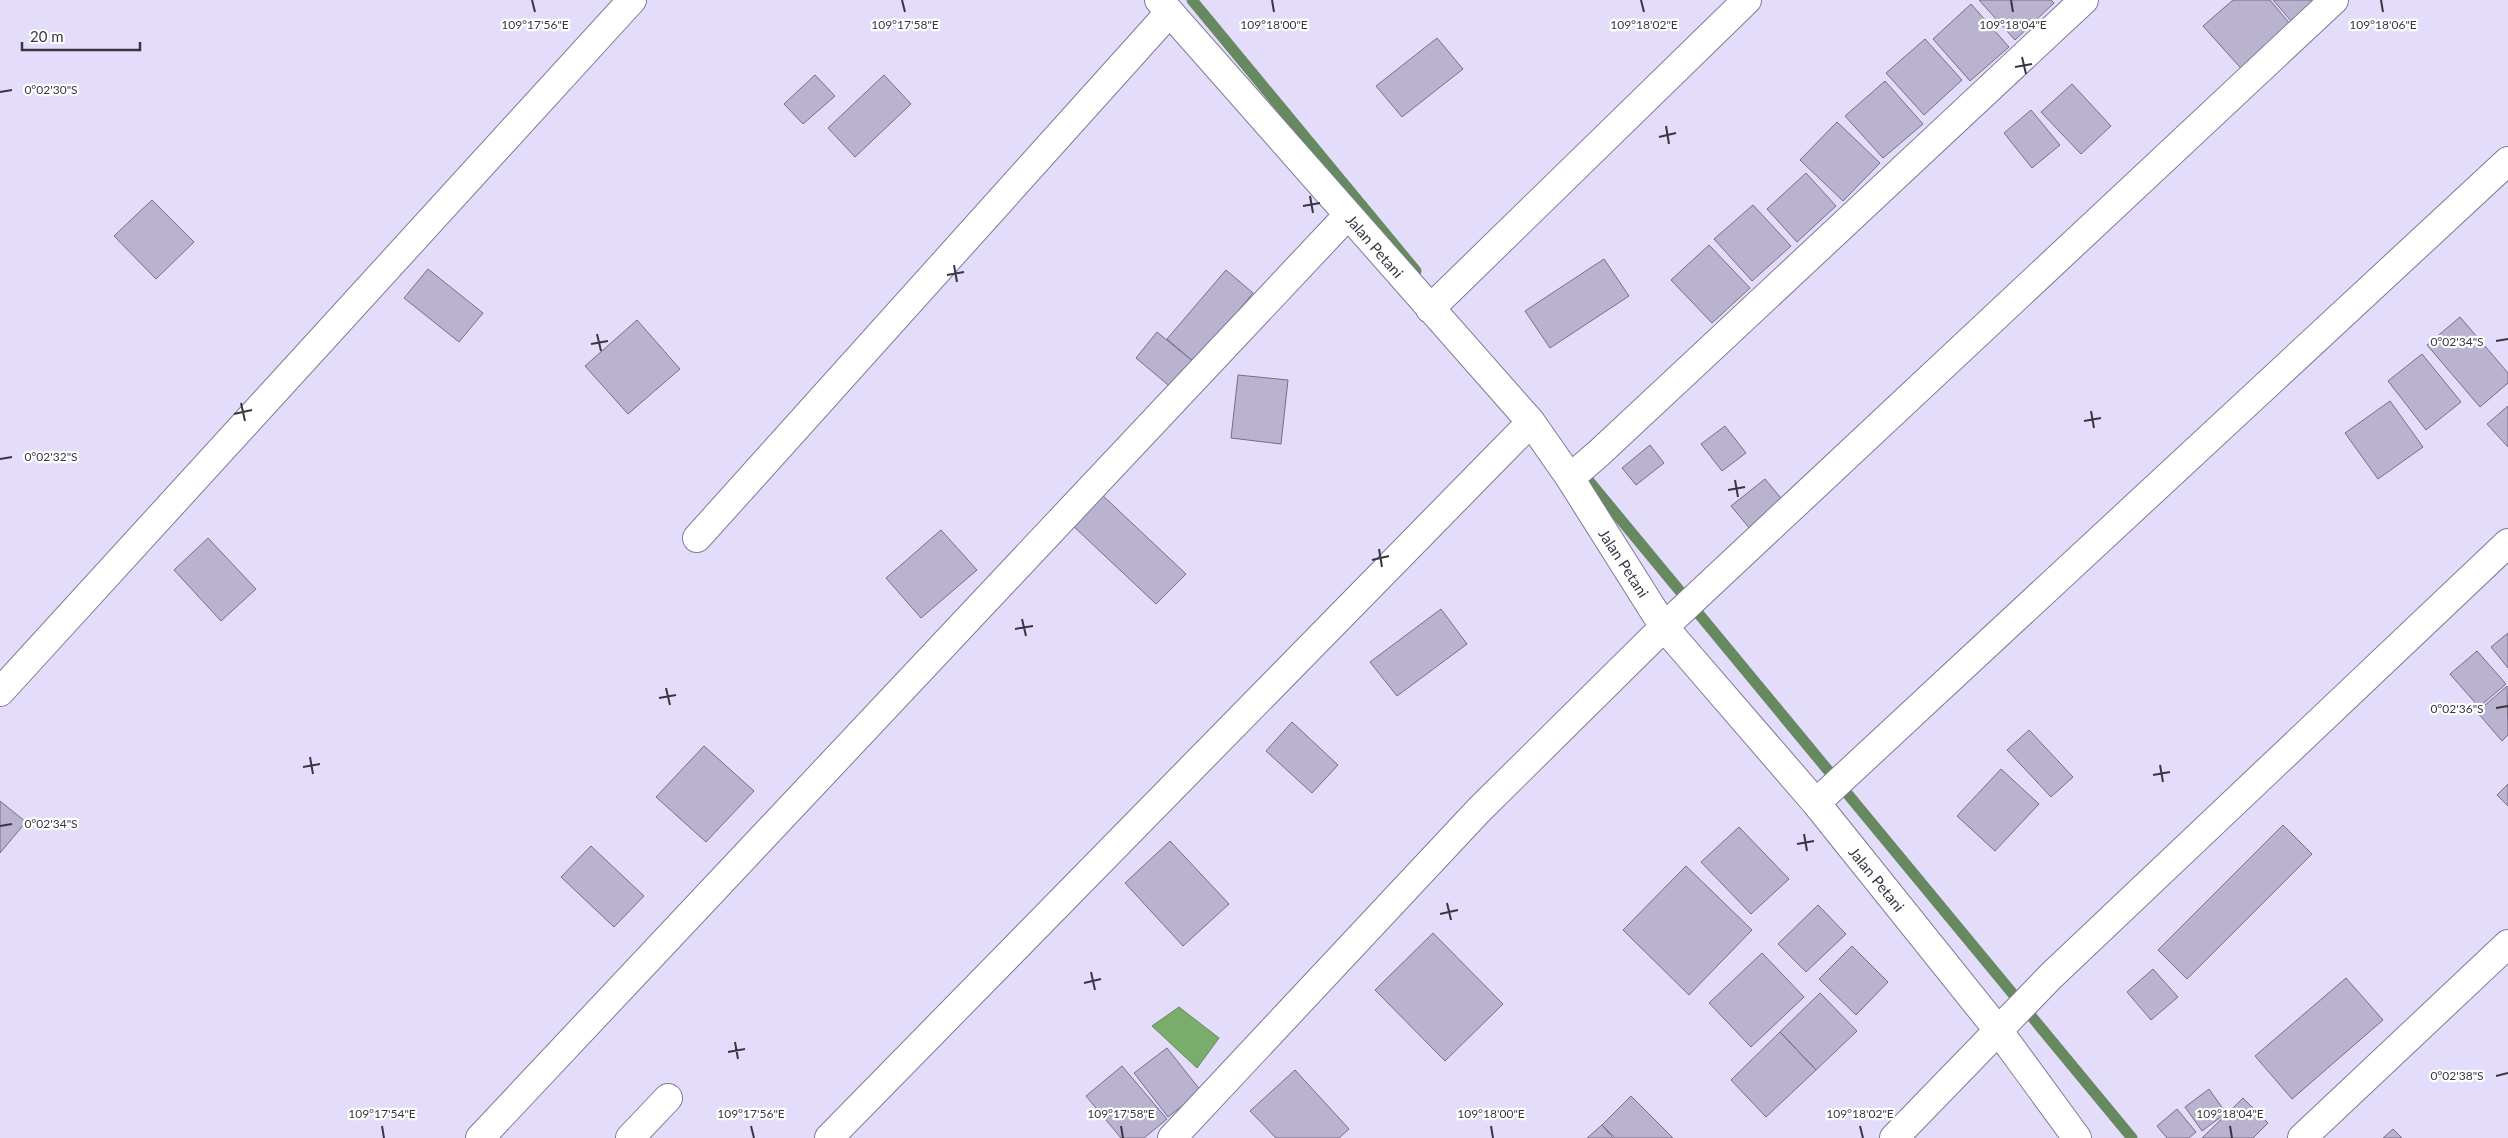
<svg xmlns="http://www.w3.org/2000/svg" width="2508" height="1138" viewBox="0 0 2508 1138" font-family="Lato,sans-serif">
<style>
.water{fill:#7aac6b;stroke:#66895f}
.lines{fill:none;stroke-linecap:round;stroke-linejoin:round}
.stream{stroke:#66895f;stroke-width:11}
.building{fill:#b9b3cf;stroke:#756f89}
.street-casing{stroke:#807a94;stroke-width:30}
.street{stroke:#fff;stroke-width:28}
.ticks{fill:none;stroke:#393642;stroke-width:2}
.labels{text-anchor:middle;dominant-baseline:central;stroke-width:4.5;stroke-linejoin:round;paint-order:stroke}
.street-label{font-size:15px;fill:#393642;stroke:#fff}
.ticks-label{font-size:12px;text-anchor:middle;fill:#393642;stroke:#fff;stroke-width:4.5;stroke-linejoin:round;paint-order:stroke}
</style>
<rect width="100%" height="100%" fill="#e3dcfa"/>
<path class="water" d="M1179,1007L1219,1038L1197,1068L1152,1026Z"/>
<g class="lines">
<path class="stream" d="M1192,0L1416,271
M1579,469L2132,1138"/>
</g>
<path class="building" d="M1979,0H2051L2054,3L2015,40Z
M2233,0H2270L2296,31L2246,74L2203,26Z
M2273,0H2330L2297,28Z
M1971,4L2009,47L1970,81L1933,39Z
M1437,38L1463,69L1402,117L1376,86Z
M1925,39L1962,80L1924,115L1886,73Z
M815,75L835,96L803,124L784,104Z
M884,75L911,104L855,157L828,128Z
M1885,81L1923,124L1883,158L1845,116Z
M2072,84L2111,126L2081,154L2041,112Z
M2031,110L2060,145L2032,168L2004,133Z
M1837,122L1880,163L1843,201L1800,160Z
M1806,173L1836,206L1797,242L1767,209Z
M152,200L194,242L156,279L114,236Z
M1753,205L1791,246L1752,281L1714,239Z
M1709,245L1750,288L1712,323L1671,280Z
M1604,259L1629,296L1550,348L1525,311Z
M428,269L483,313L459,342L404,298Z
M1226,270L1253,293L1195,363L1167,339Z
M2460,317L2508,373V383L2480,407L2427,345Z
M637,320L680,369L628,414L585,366Z
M1157,332L1195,363L1173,389L1136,358Z
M2422,354L2461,402L2426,430L2388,381Z
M1238,375L1288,380L1281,444L1231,438Z
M2390,401L2423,447L2378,479L2345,433Z
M2508,406V447L2487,424Z
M1725,426L1746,453L1722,471L1701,444Z
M1650,445L1664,463L1636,485L1622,468Z
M1765,479L1785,503L1751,530L1731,506Z
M1099,492L1186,574L1156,604L1070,523Z
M941,530L977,570L921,618L886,578Z
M208,538L256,589L221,621L174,570Z
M1441,609L1467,644L1397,696L1370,662Z
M2508,633V668L2491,647Z
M2477,651L2506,684L2479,707L2450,674Z
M2507,686L2508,735L2502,741L2477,712Z
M1292,722L1338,765L1312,793L1266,751Z
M2029,730L2073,777L2051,797L2007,750Z
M704,746L754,791L706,842L656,797Z
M2001,769L2039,804L1995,851L1957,816Z
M2508,784V806L2497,795Z
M0,801L26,822L0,853Z
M2283,825L2312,854L2187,979L2158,950Z
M1739,827L1789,879L1751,914L1701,862Z
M1170,841L1229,904L1183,946L1125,883Z
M591,846L644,896L614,927L561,877Z
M1686,866L1752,930L1689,995L1623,930Z
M1818,905L1846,934L1806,972L1778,944Z
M1433,933L1503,1004L1445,1061L1375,990Z
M1852,946L1888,982L1856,1015L1819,979Z
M1762,953L1804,997L1751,1047L1709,1003Z
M2153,969L2178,997L2151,1020L2127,992Z
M2346,978L2383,1020L2292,1099L2255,1056Z
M1820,993L1857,1031L1816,1070L1780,1032Z
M1780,1032L1816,1070L1766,1117L1731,1080Z
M1167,1048L1201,1091L1168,1117L1134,1073Z
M1122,1066L1167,1119L1144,1138H1121L1086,1096Z
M1295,1070L1349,1129L1339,1138H1276L1250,1111Z
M2209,1089L2226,1113L2202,1131L2185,1107Z
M1631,1096L1673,1138H1615L1602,1125Z
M2243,1098L2268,1123L2253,1138H2202Z
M2177,1109L2196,1132L2189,1138H2167L2157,1126Z
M1602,1125L1613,1138H1587Z
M2393,1129L2402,1138H2383Z"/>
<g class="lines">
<g class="street-casing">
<path id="street" d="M1159,0L1531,422L1570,478L1664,627L1816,803L1998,1030L2077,1138
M1430,309L1747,0
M1570,478L1598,454L2084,0
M697,538L1169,13
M0,692L632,0
M1816,803L2508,161
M480,1138L1348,215
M630,1138L668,1098
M829,1138L1531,422
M1172,1138L1479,810L1664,627L2334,0
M1894,1138L2051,976L2508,543
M2302,1138L2508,944"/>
</g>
<use href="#street" class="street"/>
</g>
<path class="ticks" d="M532,0L535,12M902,0L905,12M1272,0L1274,12M1641,0L1644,12M2011,0L2013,12M2381,0L2383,12M2022,57L2026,74M2015,67L2032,64M0,92L12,90M1666,126L1669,144M1659,137L1676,133M1310,196L1313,213M1303,206L1320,203M954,265L957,282M947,275L964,272M597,334L601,351M2496,341L2508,339M591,344L608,341M241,403L245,421M2091,411L2094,428M234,414L252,410M2084,421L2101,418M0,459L12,457M1735,480L1738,497M1728,490L1745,487M1379,549L1382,567M1372,560L1389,556M1022,619L1026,636M1015,629L1033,626M666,688L670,705M659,698L676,695M2496,708L2508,706M310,757L313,774M2160,765L2163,782M303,767L320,764M2153,775L2170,772M0,826L12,824M1804,834L1807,851M1797,844L1814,841M1447,903L1451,920M1440,914L1458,910M1091,972L1095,990M1084,983L1101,979M735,1042L738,1059M728,1052L745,1049M2496,1076L2508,1073M382,1126L384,1138M751,1126L754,1138M1121,1126L1123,1138M1491,1126L1493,1138M1860,1126L1863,1138M2230,1126L2232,1138"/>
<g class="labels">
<g class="street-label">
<text transform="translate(1375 246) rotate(49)">Jalan Petani</text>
<text transform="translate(1624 563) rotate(57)">Jalan Petani</text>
<text transform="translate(1877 879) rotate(51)">Jalan Petani</text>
</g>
</g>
<g class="ticks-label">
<text x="535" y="29">109°17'56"E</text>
<text x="905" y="29">109°17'58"E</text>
<text x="1274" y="29">109°18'00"E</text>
<text x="1644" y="29">109°18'02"E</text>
<text x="2013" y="29">109°18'04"E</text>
<text x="2383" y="29">109°18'06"E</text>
<text x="51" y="94">0°02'30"S</text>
<text x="2457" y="346">0°02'34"S</text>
<text x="51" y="461">0°02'32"S</text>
<text x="2457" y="713">0°02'36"S</text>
<text x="51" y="828">0°02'34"S</text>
<text x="2457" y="1080">0°02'38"S</text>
<text x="382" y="1118">109°17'54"E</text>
<text x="751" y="1118">109°17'56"E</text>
<text x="1121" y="1118">109°17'58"E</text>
<text x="1491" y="1118">109°18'00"E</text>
<text x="1860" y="1118">109°18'02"E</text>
<text x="2230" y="1118">109°18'04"E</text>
</g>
<path d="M22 42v8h118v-8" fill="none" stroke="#393642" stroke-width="2.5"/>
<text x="30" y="42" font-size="15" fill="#393642" stroke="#ffffff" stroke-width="4" paint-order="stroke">20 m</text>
</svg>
